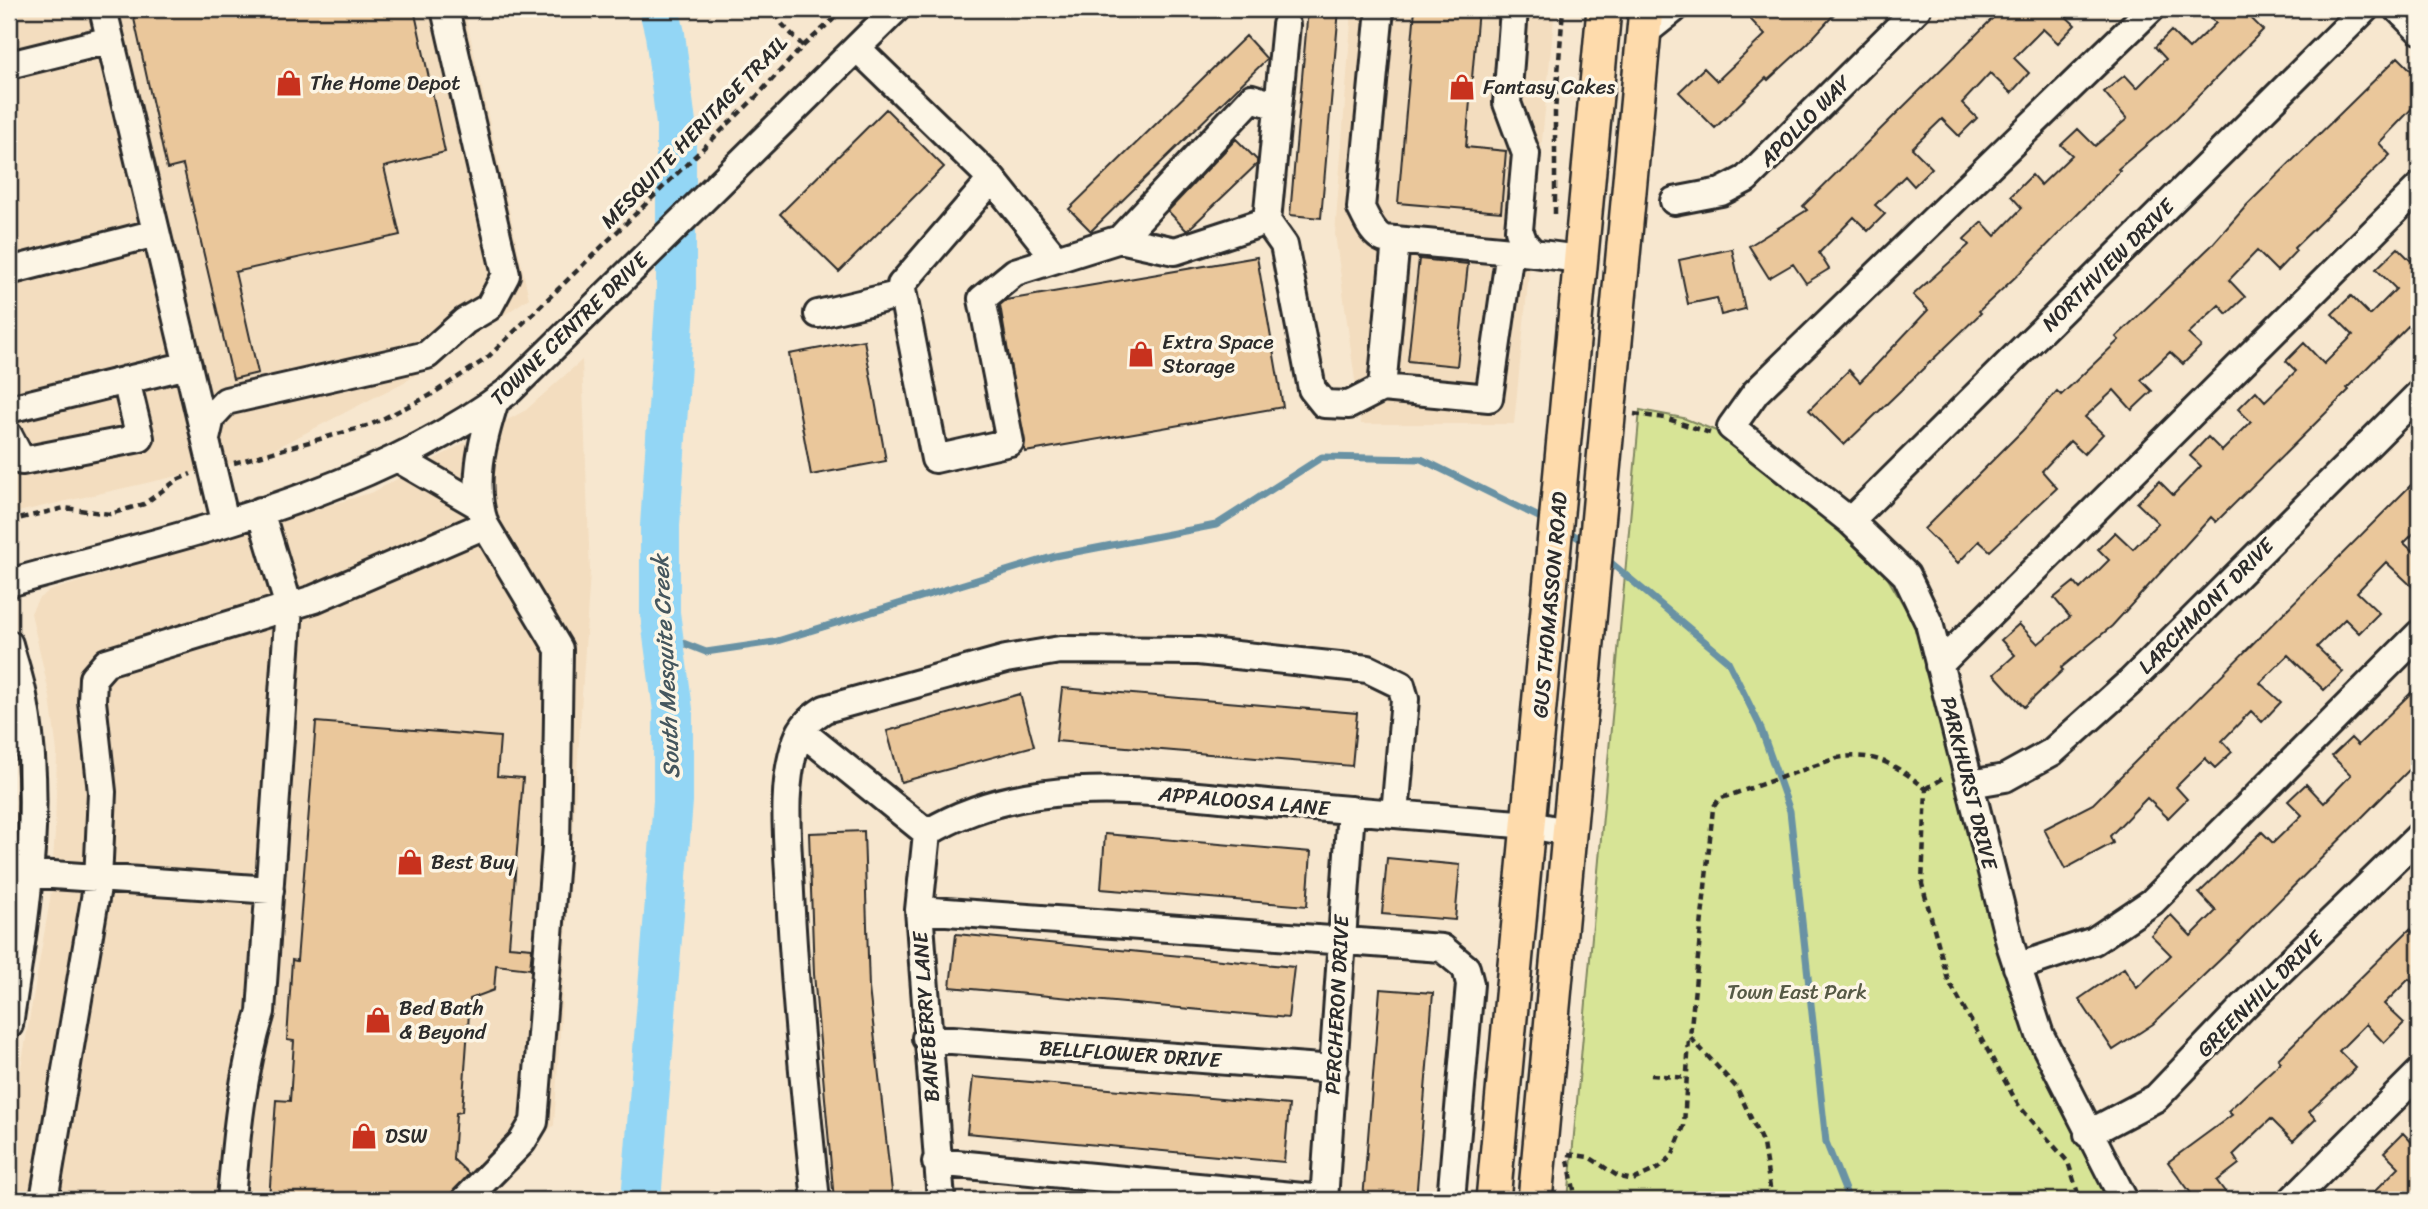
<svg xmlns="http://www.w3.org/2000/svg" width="2428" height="1209" viewBox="0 0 2428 1209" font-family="Sriracha,sans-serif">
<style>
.built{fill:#f3ddbf}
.green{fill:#d7e496;stroke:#818860;stroke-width:2}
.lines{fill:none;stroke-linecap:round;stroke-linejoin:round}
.stream{stroke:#6992a4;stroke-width:7}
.river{stroke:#93d6f5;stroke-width:40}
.building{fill:#eac79b;stroke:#2b2b2b;stroke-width:2}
.minor-casing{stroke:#2b2b2b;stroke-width:32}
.major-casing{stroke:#2b2b2b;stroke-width:38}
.path{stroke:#2b2b2b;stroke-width:4.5;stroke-dasharray:7 5;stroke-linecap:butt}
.minor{stroke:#fcf5e5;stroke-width:26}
.major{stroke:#fedbac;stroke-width:33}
.labels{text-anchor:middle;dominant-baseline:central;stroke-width:7;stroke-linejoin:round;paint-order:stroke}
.poi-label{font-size:21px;fill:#2b2b2b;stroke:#fcf5e5;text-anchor:start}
.street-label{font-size:21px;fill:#2b2b2b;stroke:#fcf5e5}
.park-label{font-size:21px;fill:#565946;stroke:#fcf5e5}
.water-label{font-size:23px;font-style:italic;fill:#45565e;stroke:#fcf5e5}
</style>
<rect width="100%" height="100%" fill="#f7e7cf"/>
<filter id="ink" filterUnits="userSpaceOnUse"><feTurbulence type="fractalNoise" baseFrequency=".0143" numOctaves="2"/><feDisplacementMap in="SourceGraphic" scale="14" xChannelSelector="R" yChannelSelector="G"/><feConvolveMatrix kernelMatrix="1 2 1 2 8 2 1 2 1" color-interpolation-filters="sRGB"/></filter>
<g filter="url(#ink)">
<path class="built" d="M9,9H464L529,298L408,380L257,458L9,514Z
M1352,9H1555L1514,424H1361L1335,234Z
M582,360L590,572L554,1125L480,1200H9V1136L50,900L55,833L57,752L50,697L31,613L38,599L49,591L373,492L526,410Z"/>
<path class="green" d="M1640,410L1683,418L1719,432L1784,479L1887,577L1916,626L1925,656L2030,1049L2108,1200H1568Z"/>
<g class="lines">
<path class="stream" d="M1564,529L1587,543
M1604,557L1728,661L1760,726L1790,811L1826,1142L1849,1200
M660,613L678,641L706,652L774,642L1055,556L1216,525L1322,457L1421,459L1547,521"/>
<path class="river" d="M641,1200L673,801V710L660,613V526L676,291V124L665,34L659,9"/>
</g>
<path class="building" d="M156,9H414L445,152L384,167L400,235L235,272L258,373L233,379L183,165L167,169L133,14Z
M1308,9H1339L1321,218L1290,215Z
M1415,9H1478L1466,147L1506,151L1501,212L1398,203Z
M1741,9H1839L1808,43L1768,80L1766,78L1715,128L1679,92L1704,68L1717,81L1765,35Z
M2002,9H2063L2060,11L2075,25L2058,43L2043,29L2014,58L2029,73L2011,93L1990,73L1962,103L1977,118L1959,136L1942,119L1912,148L1932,168L1914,186L1905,176L1875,205L1885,214L1868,231L1854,217L1819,253L1829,269L1806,283L1793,264L1769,278L1749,246L1807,210L1803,206Z
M2203,9H2242L2263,30L2170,125L2118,169L2120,171L2025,268L1979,311L1981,313L1844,445L1809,410L1849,370L1860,382L1928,310L1913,295L1969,245L1964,239L1982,222L1995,236L2022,208L2011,196L2032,175L2041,185L2072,155L2061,145L2078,129L2095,146L2127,119L2104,92L2125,75L2137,88L2166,59L2155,47L2171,31L2189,49L2216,23Z
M1246,36L1267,59L1091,231L1069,209Z
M2398,57L2419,78V101L2379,143L2390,155L2294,248L2296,251L2277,271L2257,251L2229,280L2245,297L2227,314L2219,305L2188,334L2201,346L2183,364L2170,352L2141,380L2152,391L2132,410L2114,390L2085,417L2103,434L2084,454L2070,441L2042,471L2057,488L1990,551L1979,541L1958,563L1924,529L2022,431L2057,391L2061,395L2119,340L2116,337L2211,246L2247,205Z
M886,109L944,167L839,272L780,214Z
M1236,139L1257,160V164L1187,231L1168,211Z
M2398,248L2411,261L2419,252V315L2347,388L2349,390L2216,522L2211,517L2112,626L2061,668L2063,670L2024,707L1994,674L2015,655L2001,640L2019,624L2038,644L2070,617L2054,598L2074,582L2080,589L2109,560L2098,549L2115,532L2133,549L2158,523L2137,503L2159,481L2173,495L2201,466L2190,456L2208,437L2222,451L2251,422L2238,409L2256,391L2265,401L2296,371L2286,361L2304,343L2324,364L2353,335L2332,314L2351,296L2370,315L2396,289L2376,269Z
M1732,249L1745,309L1721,315L1717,298L1688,304L1679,260Z
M1257,257L1283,407L1025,452L1000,305L1006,300Z
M1419,259L1468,264L1457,366L1408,361Z
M864,340L886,461L811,475L789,354Z
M2419,477V528L2404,543L2419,557V593L2386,562L2357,592L2379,613L2359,633L2345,619L2317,647L2343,672L2324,690L2288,655L2260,683L2281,702L2262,722L2251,711L2222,741L2232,752L2215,768L2205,758L2176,787L2187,799L2168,818L2147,798L2110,836L2113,843L2065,869L2044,829L2093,804Z
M2419,685V760L2224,956L2153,1024L2113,1050L2079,999L2124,968L2137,988L2171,955L2151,935L2171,915L2191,936L2216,911L2199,893L2262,832L2273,843L2302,815L2288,801L2306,784L2324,803L2351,775L2332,756L2351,738L2358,745Z
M1062,688L1357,713L1352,766L1056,741Z
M1020,694L1034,746L901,782L887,731Z
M316,722L500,737L497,776L523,778L509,946L532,948L530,969L496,965L494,990L470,999L462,1112L456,1113L453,1159L469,1174L447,1200H269L276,1100L290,1101L294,1041L287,1040L292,960L297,961Z
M864,831L869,988L893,1200H834L814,974L809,833Z
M1105,834L1311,852L1307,906L1101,889Z
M1387,858L1460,865L1455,920L1382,914Z
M2410,929L2419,939V989L2409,979L2384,1004L2404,1023L2384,1043L2366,1024L2339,1051L2356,1068L2309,1112L2316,1119L2293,1141L2271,1119L2233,1155L2239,1164L2217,1181L2231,1200H2196L2168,1162L2232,1115L2228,1111L2281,1062L2278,1059Z
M956,934L1294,967L1288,1018L950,987Z
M1380,989L1433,993L1416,1200H1363Z
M973,1077L1289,1105L1284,1162L967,1133Z
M2403,1133L2419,1150V1200H2366L2399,1167L2384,1152Z"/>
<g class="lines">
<g class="minor-casing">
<path id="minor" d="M103,9L225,521
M1380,9L1361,208C1367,219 1372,234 1384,239L1533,253
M1514,9L1507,103L1526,154L1519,230L1524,243L1533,253L1579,259
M2398,9L2419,30
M1286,25L1267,221L1284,245L1312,389L1324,404L1349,405L1382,388
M1644,33L1674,9
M857,48L992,179
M9,65L110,40
M1674,201L1721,192L1746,179L1917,9
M1120,239L1175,251L1267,221
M1396,240L1382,388L1489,398L1510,251
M1056,259L992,179L901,285L935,459L1010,442L982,299L1015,272L1120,239L1252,98L1278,106
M9,271L156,233
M818,314L902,294
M9,409L188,365
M9,436L22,461L140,438L126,380
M206,439L211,417L226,401L427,355L465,321L489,307L506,275L445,9
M397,458L478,505
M1850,521L2365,9
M9,583C179,535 366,498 510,390L896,9
M9,644C14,663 21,682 24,701C44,809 25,917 9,1025
M1939,665L2419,187
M801,731L927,833
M1970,784L2005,778L2052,752L2130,682L2419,394
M927,833C1035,767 1172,795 1291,805C1371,812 1450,819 1530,825L1567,832
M927,833L919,910L941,1200
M9,872L270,890
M919,910L1442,948L1466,968L1470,984L1451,1200
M2017,967L2094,941L2152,902L2419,634
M926,1038L1334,1069
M2088,1134L2156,1098L2245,1005L2419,836
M936,1162L1324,1199
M44,1200L98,881L102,792L92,701L93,678L107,662L314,599L485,525
M231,1200C236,1136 242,1074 261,1012L289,607L260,511
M465,1200L522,1142L534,1122L556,847L559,649L485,525C471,485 482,441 495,401
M816,1200C805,1098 795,996 790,893C788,842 780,788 797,740C803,724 811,718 825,709L1006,659L1060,650L1198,651L1368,669L1401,685L1405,699L1395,814
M1324,1200L1351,810
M2124,1200L2040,1035L2011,947L1929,623L1906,575L1850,521L1731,427L1756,392L2151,9
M2292,1200L2419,1073"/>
</g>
<g class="major-casing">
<path id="major" d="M1493,1200L1604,9
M1535,1200L1646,9"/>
</g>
<path class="path" d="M803,46L845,9
M1555,214V112L1563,9
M1634,414L1665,418L1710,433
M234,463L370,425L429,396L486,359L757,96L803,46L782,24L774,9
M9,521L64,508L110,514L144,504L177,480L191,474
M1926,789L1945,777
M1651,1075L1687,1078
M1568,1154L1589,1157L1619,1177L1633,1180L1659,1168L1672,1156L1684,1126L1689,1038
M1568,1160L1576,1200
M1772,1200L1763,1144L1737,1088L1690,1037L1713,808L1719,799L1837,758C1875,751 1898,766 1926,789L1922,884L1948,980L2019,1106L2068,1162L2080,1200"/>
<use href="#minor" class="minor"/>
<use href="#major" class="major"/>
</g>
</g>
<defs>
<g id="shop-bare" transform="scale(2.1)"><path d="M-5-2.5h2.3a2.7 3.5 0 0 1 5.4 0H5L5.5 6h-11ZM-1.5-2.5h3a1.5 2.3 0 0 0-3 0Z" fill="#c8321e" stroke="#fcf5e5" stroke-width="2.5" paint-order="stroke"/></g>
</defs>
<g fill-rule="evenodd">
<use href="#shop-bare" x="289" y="83"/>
<use href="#shop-bare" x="1462" y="87"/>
<use href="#shop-bare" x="1141" y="354"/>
<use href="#shop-bare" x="410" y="862"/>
<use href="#shop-bare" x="378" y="1020"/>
<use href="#shop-bare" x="364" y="1136"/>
</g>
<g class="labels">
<g class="poi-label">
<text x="310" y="83">The Home Depot</text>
<text x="1483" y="87">Fantasy Cakes</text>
<text x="1162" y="342">Extra Space<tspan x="1162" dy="24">Storage</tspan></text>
<text x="431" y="862">Best Buy</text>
<text x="399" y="1008">Bed Bath<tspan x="399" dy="24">&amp; Beyond</tspan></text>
<text x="385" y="1136">DSW</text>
</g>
<g class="street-label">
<text transform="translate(1805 121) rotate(-45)">APOLLO WAY</text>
<text transform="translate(694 132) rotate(-46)">MESQUITE HERITAGE TRAIL</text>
<text transform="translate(2108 265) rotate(-45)">NORTHVIEW DRIVE</text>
<text transform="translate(569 329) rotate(-44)">TOWNE CENTRE DRIVE</text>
<text transform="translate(1550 605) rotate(-85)">GUS THOMASSON ROAD</text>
<text transform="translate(2206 606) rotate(-45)">LARCHMONT DRIVE</text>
<text transform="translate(1969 783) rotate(76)">PARKHURST DRIVE</text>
<text transform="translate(1244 801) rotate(5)">APPALOOSA LANE</text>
<text transform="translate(2260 994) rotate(-45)">GREENHILL DRIVE</text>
<text transform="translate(1337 1005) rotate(-87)">PERCHERON DRIVE</text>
<text transform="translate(926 1017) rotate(-94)">BANEBERRY LANE</text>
<text transform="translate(1130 1054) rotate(4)">BELLFLOWER DRIVE</text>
</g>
<g class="park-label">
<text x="1797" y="992">Town East Park</text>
</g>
<g class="water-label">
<text transform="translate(666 667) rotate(-93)">South Mesquite Creek</text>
</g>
</g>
<rect width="2428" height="1209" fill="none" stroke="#fcf5e5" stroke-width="35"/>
<rect x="18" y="18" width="2393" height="1174" fill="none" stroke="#2b2b2b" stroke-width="2.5" filter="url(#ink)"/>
</svg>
